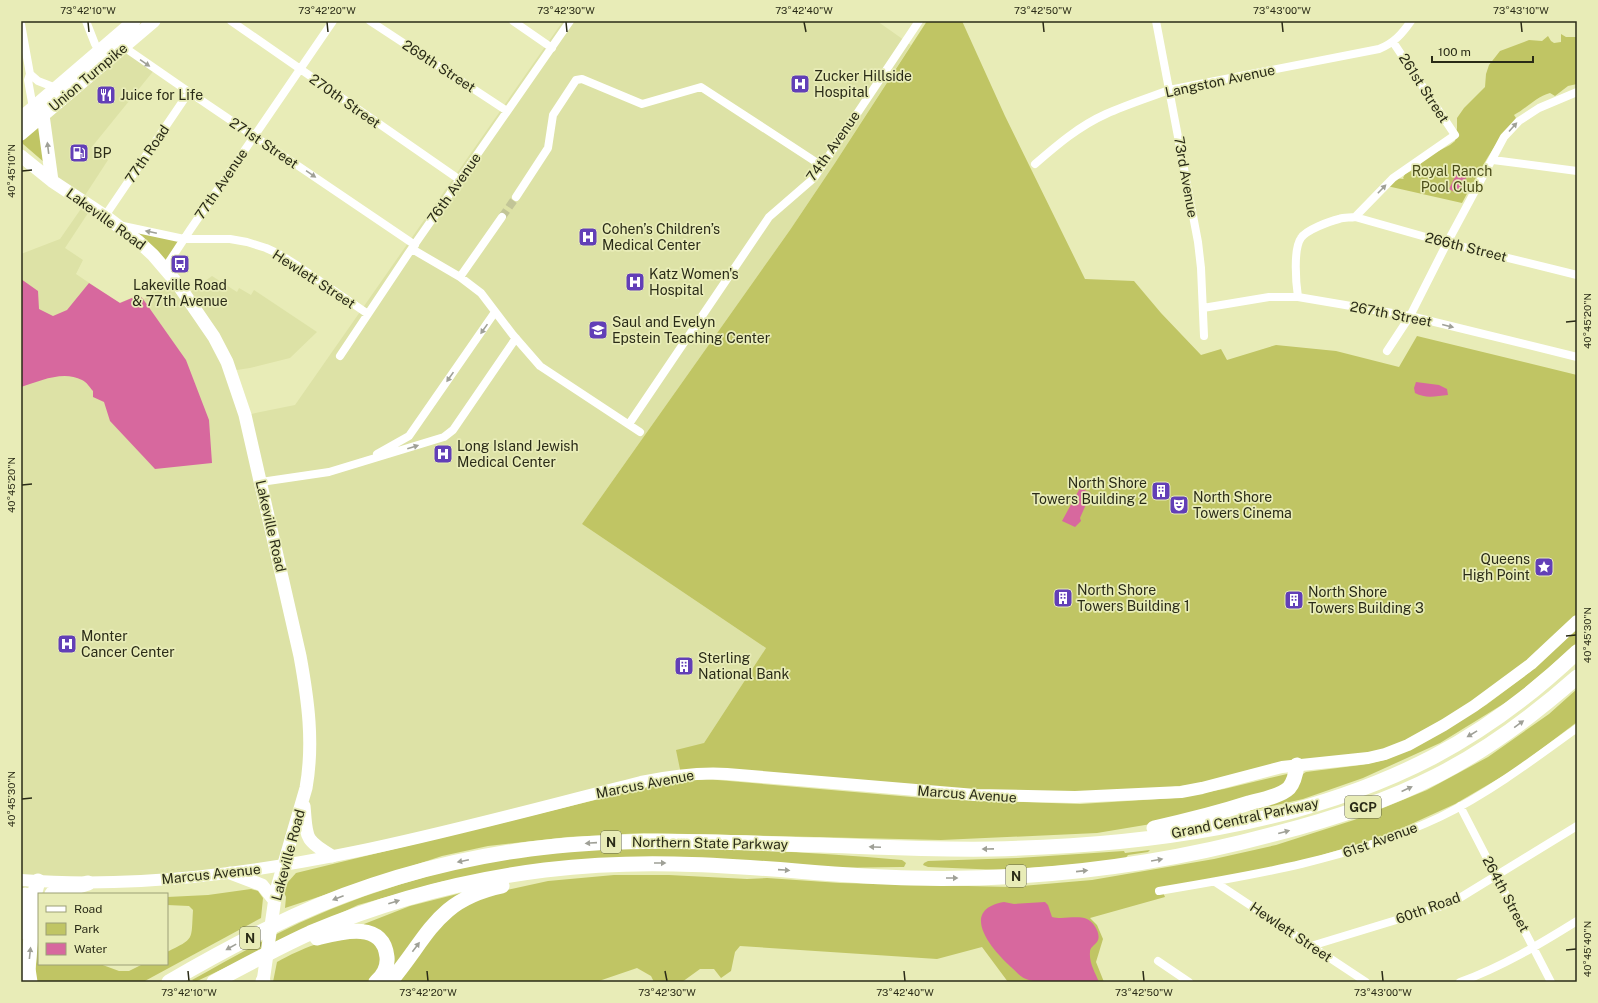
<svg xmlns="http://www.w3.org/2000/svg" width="1598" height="1003" viewBox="0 0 1598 1003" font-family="'Public Sans',sans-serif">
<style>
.built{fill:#dde2a6}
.green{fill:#c0c564}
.water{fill:#d7689e}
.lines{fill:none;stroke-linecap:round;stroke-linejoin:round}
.street-tunnel{stroke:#c2c597;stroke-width:8;stroke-dasharray:8 4;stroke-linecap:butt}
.street{stroke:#fff;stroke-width:8}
.secondary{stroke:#fff;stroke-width:12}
.primary{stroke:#fff;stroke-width:13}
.highway{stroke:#fff;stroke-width:15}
.oneway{fill:#9fa097}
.ticks{fill:none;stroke:#2a2b17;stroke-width:1.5}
.labels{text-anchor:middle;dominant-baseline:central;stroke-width:3.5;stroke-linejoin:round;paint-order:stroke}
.shield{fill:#e8ecb7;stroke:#636547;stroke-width:1}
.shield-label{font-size:13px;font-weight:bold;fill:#2a2b17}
.street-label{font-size:14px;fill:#2a2b17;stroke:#e8ecb7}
.poi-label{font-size:14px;fill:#2a2b17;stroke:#e8ecb7;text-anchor:start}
.park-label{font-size:14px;fill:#4b4d19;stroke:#e8ecb7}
.neatline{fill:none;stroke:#2a2b17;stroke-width:1.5}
.ticks-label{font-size:10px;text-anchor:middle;fill:#2a2b17}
</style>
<rect width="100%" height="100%" fill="#e8ecb7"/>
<path class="built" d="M563,21H877L911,45L835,163L790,230L582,524L766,648L704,743L681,774L332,856L316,846L303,801L284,865L230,873L28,881L21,932V254L60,239L85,203L92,207L65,248L83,260L76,274L119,303L139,295L144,299L160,286L177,283L186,295L212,276L237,292L239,288L251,295L254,290L317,332L290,358L250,368L230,371L246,415L295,405Z
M123,47L155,69L91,148L108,160L82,200L52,181L43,115Z"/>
<path class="green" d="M927,21H962L1005,116L1085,279L1134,281L1161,313L1201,355L1221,349L1227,360L1276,345L1336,351L1399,367L1417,336L1577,375V621L1542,654L1408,745L1230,781L1075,797L681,774L676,750L704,743L766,648L582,524L790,230L835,163Z
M1561,34L1566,37H1577V84L1568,86L1555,96L1550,93C1536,97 1527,108 1514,115L1516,118C1494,143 1478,174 1462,203L1387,186L1394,178L1404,179L1403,178L1405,174L1417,168L1425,158L1450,145L1455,141L1457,128V118L1464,108L1485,87L1486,74L1489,65L1500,51L1529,40L1542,41L1548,36L1551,41L1554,43L1561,42Z
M39,125L45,163L23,144L22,141Z
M118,225L184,239L165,268Z
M1577,626V642L1568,651L1513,698L1440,743L1363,778L1303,799L1250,811L1249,808L1306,772L1361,765L1385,760L1411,749L1486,705L1530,672Z
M1577,689V722L1515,769L1455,804L1385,836L1289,865L1162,890L1165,897L1090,918L1097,925L1103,939L1096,962L1104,982H1008L982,947L937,959L740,946L735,952L731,971L721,978L714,969H700L682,982H654L651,976L637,968L596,982H396L438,926L459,908L493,893L548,881L614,875H669L747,879L767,878L840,883L1010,887L1092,880L1214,859L1276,845L1354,820L1427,790L1488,757L1549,714Z
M1287,774L1291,776L1283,788L1163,822L1097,833L941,840L644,833L568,837L488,846L442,856L285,908L286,897L284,892L288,882L296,873L669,782L706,779L935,799L1080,804L1175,798L1224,789Z
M615,848C711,848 806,851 902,860L906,863L904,867H900L827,868L757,863L444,881L358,905L195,982L192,980C232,958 273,934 315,916C358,897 402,883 447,871C501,856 559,852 615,848Z
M1150,850L1148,852L1128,855L1125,859L1082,864L1001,870L928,867L923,865L924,863L928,861L1018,858L1124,851L1125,853Z
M251,889L258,891L263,898L261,918L143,982H35L39,914V964H100L119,971H129L143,964H167V952C195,938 191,941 193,910L189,906L167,905V897L208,895Z
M469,891L390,979V968L364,928V924L410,906Z
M354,936L374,939L384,960L370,982H273L277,962C305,947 322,940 354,936Z"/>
<path class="water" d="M1459,169L1468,174L1458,194L1449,189Z
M21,279L38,291L39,309L53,316L67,310L89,283L120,303L139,295L143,299L186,360L209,420L212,463L155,469L110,421L104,402L93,397V391C90,388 87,382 82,380C63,370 40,381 21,387Z
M1416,382L1439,385L1447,389L1448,395C1436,396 1426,399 1415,393L1414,388Z
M1080,488L1091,493L1080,518L1081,521L1075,527L1062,521Z
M1004,902L1014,904L1045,902L1048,905L1052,917C1063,920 1076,915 1087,919C1094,922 1102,935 1097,942C1094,946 1090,947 1090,952C1089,963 1095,972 1099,982C1082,982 1039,985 1026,979C1020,977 1016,971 1011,967C992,950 958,910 1004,902Z"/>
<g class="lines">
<path class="street-tunnel" d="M502,217L516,197"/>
<path class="street" d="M86,21L95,44L101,54
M231,21L460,180
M370,21L507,111
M513,21L552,48
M1156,21L1198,242L1201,268L1204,336
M21,24L30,74L28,80L33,108
M121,45L189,92L415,245
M30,74L38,81L56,88
M1493,160L1577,171
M1035,164C1057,145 1079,126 1106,114C1126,105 1148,98 1169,90L1379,49C1394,43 1402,34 1411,21
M516,197L548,148L553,115L576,80L582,79L642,104L701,87L822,166
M105,216L189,92
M1355,217L1393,178L1455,135L1393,42
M123,226L184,239H230L247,242L266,248L279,254L298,266L368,314
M412,249L460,277L481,293L513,335L540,366L640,432
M165,268L190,230L333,21
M460,277L502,217
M1298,297C1296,284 1293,249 1301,238C1306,230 1330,221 1339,219C1344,217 1350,218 1355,217L1447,243L1577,275
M1203,308L1269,297H1298L1410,316L1577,357
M1387,351L1410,316L1447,243L1504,137L1519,121L1539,108L1577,92
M340,356L408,254L570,21
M629,424L769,217L814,178L919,21
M377,454L409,436L495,312
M261,482L329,472L444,437L453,430L516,338
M1460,806L1551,982
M1215,882L1366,982
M1159,891C1255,875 1351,859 1440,817C1489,793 1533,760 1577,728
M1311,946L1439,907L1458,899L1577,826
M1158,961L1189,982
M1460,982C1502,967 1540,944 1577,921"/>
<path class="secondary" d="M21,880C61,883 101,883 141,881C312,872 477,823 641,782C670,776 697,772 727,774L975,795L1075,797L1181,792L1202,788L1282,767L1368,758L1385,754L1408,745L1444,725L1474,706L1531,664L1577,621"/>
<path class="primary" d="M43,115L52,181
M21,118L134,21
M21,134L154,21
M21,156L52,181L105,216L139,242L153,255L177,283L214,337L227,362L245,415L300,656C308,700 314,743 306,788L276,891L263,982
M304,806C307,837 303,839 332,856
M230,873L262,885L274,900"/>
<path class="highway" d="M1154,828C1186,821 1218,813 1249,803C1260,800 1281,796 1289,788C1294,782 1296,773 1297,765
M52,894L88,883
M21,932L25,895
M317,938C341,932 383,920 387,957C388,967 384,975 376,982
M263,981V982
M30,982L28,969L35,892L38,881
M169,982C210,958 251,936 294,916C369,882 449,860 530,849C626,836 724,843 820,845C877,847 935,850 992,849C1140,846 1300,826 1433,757C1486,729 1534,693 1577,652
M214,982C246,965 277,948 310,933C385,901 465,880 545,870C588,865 631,863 674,864C754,865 832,876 911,878C1034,881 1156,866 1274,834C1329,820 1385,802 1436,776C1487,750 1534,715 1577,677
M390,982C429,936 436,900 502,886"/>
</g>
<defs><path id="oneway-solid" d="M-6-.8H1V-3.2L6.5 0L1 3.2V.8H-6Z"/></defs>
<g class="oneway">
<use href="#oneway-solid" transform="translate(145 63) rotate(34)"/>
<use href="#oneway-solid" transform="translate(1513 127) rotate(-48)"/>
<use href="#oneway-solid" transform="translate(48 148) rotate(-97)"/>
<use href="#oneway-solid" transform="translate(311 174) rotate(34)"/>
<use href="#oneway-solid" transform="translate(1382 189) rotate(-46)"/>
<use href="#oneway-solid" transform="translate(151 232) rotate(-168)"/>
<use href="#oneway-solid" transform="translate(1448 326) rotate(14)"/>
<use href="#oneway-solid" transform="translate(484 329) rotate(125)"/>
<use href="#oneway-solid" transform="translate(450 377) rotate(125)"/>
<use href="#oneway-solid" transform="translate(413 447) rotate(-17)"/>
<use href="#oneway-solid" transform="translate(1519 724) rotate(-36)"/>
<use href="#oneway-solid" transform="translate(1472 734) rotate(149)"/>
<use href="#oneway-solid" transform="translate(1407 789) rotate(-25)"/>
<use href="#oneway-solid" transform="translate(1284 832) rotate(-15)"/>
<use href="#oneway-solid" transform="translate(591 843) rotate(176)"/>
<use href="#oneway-solid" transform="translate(875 847) rotate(-178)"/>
<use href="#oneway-solid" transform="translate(988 849) rotate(179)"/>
<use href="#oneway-solid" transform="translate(1157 860) rotate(-10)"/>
<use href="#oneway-solid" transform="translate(463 861) rotate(168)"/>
<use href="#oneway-solid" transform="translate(660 863)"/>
<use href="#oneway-solid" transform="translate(784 870) rotate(4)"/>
<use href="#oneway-solid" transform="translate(1082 871) rotate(-6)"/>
<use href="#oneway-solid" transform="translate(952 878)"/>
<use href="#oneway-solid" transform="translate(338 898) rotate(159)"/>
<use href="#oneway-solid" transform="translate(394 902) rotate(-18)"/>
<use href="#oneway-solid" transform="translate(231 947) rotate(151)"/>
<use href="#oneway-solid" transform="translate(416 947) rotate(-53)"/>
<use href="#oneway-solid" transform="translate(30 953) rotate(-84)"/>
</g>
<path class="ticks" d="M88,22L89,32M327,22L328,32M566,22L567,32M804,22L806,32M1043,22L1044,32M1282,22L1283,32M1521,22L1522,32M22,171L32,170M1566,322L1576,321M22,485L32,484M1566,636L1576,635M22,799L32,798M1566,950L1576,949M188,971L189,981M427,971L428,981M665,971L667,981M904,971L905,981M1143,971L1144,981M1382,971L1383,981"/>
<defs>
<g id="hospital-square" transform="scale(1)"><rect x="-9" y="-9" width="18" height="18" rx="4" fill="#623fb7" stroke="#e8ecb7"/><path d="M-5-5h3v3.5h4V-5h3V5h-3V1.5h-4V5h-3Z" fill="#fff"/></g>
<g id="restaurant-square" transform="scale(1)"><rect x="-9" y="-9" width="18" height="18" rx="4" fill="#623fb7" stroke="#e8ecb7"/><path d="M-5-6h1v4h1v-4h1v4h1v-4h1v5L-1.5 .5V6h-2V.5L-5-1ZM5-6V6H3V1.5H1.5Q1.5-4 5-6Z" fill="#fff"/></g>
<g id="fuel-square" transform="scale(1)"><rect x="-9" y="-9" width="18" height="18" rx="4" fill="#623fb7" stroke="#e8ecb7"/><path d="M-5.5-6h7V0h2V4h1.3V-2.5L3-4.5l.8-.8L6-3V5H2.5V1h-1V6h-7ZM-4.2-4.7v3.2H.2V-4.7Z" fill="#fff"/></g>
<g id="bus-square" transform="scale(1)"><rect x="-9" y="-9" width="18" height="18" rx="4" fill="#623fb7" stroke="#e8ecb7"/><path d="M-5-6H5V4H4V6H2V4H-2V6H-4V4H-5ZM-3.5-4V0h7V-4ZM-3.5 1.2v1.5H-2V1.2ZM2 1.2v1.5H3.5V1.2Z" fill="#fff"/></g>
<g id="school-square" transform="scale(1)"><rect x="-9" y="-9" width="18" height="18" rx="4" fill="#623fb7" stroke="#e8ecb7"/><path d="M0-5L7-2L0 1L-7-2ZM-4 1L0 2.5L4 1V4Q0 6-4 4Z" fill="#fff"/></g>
<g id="building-square" transform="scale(1)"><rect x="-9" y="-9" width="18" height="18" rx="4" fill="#623fb7" stroke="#e8ecb7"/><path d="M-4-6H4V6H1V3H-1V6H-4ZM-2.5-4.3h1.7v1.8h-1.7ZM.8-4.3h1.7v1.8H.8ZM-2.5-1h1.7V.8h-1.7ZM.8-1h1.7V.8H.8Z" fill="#fff"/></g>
<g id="theatre-square" transform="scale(1)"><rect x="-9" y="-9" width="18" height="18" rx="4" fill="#623fb7" stroke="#e8ecb7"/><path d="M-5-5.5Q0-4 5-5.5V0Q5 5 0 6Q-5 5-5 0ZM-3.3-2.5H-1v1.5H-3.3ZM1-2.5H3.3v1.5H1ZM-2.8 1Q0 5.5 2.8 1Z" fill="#fff"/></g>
<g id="sight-square" transform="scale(1)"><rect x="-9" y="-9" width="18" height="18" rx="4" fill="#623fb7" stroke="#e8ecb7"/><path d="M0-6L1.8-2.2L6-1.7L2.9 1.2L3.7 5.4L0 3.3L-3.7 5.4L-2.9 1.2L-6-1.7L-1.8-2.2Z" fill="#fff"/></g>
</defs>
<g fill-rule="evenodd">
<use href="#hospital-square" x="800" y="84"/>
<use href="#restaurant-square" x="106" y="95"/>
<use href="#fuel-square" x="79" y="153"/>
<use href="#hospital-square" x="588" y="237"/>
<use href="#bus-square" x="180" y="264"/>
<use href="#hospital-square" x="635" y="282"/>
<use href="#school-square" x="598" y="330"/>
<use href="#hospital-square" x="443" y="454"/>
<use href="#building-square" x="1161" y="491"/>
<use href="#theatre-square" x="1179" y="505"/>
<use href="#sight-square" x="1544" y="567"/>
<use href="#building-square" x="1063" y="598"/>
<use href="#building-square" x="1294" y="600"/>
<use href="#hospital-square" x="67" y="644"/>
<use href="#building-square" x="684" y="666"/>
</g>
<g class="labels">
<g class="shield">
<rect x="1345" y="796" width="36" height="22" rx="3"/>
<rect x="601" y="831" width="20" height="22" rx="3"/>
<rect x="1006" y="865" width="20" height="22" rx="3"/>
<rect x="240" y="927" width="20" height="22" rx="3"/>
</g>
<g class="shield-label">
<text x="1363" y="807">GCP</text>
<text x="611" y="842">N</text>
<text x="1016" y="876">N</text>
<text x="250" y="938">N</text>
</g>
<g class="street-label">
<text transform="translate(439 66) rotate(33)">269th Street</text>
<text transform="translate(88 77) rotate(-40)">Union Turnpike</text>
<text transform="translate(1220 81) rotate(-12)">Langston Avenue</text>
<text transform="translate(1424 88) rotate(57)">261st Street</text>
<text transform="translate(345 101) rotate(35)">270th Street</text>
<text transform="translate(264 143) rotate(34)">271st Street</text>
<text transform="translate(833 146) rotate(-55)">74th Avenue</text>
<text transform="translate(147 154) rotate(-56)">77th Road</text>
<text transform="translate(1186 177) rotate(80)">73rd Avenue</text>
<text transform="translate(221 184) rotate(-56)">77th Avenue</text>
<text transform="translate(454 188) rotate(-55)">76th Avenue</text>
<text transform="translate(106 219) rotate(36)">Lakeville Road</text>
<text transform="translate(1466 247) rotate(14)">266th Street</text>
<text transform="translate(314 279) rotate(33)">Hewlett Street</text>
<text transform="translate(1391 314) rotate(11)">267th Street</text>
<text transform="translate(271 526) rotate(77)">Lakeville Road</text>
<text transform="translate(645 784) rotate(-11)">Marcus Avenue</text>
<text transform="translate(967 794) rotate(4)">Marcus Avenue</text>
<text transform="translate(1245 818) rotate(-12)">Grand Central Parkway</text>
<text transform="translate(1380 840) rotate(-20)">61st Avenue</text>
<text transform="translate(710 843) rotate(1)">Northern State Parkway</text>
<text transform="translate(288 855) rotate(-75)">Lakeville Road</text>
<text transform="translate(211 874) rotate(-6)">Marcus Avenue</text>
<text transform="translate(1506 894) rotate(62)">264th Street</text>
<text transform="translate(1428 908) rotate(-20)">60th Road</text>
<text transform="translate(1291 932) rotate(34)">Hewlett Street</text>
</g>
<g class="poi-label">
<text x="814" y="76">Zucker Hillside<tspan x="814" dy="16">Hospital</tspan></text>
<text x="120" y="95">Juice for Life</text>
<text x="93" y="153">BP</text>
<text x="602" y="229">Cohen’s Children’s<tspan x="602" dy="16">Medical Center</tspan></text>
<text x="649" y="274">Katz Women's<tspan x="649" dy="16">Hospital</tspan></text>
<text x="180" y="285" text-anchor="middle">Lakeville Road<tspan x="180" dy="16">&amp; 77th Avenue</tspan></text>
<text x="612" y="322">Saul and Evelyn<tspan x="612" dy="16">Epstein Teaching Center</tspan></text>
<text x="457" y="446">Long Island Jewish<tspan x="457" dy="16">Medical Center</tspan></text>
<text x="1147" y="483" text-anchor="end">North Shore<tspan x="1147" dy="16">Towers Building 2</tspan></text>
<text x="1193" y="497">North Shore<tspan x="1193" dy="16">Towers Cinema</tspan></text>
<text x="1530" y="559" text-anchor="end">Queens<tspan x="1530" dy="16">High Point</tspan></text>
<text x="1077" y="590">North Shore<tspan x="1077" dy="16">Towers Building 1</tspan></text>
<text x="1308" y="592">North Shore<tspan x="1308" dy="16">Towers Building 3</tspan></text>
<text x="81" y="636">Monter<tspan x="81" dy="16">Cancer Center</tspan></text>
<text x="698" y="658">Sterling<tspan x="698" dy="16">National Bank</tspan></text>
</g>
<g class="park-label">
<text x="1452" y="171">Royal Ranch<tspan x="1452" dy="16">Pool Club</tspan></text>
</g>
</g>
<rect width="1598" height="1003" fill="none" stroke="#e8ecb7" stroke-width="44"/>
<rect x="38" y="893" width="130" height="72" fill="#e8ecb7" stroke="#9c9f77"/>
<rect x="46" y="906" width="20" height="6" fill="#ffffff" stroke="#9c9f77"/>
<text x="74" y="913" font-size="12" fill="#2a2b17">Road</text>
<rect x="46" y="923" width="20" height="12" fill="#c0c564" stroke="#9c9f77"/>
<text x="74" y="933" font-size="12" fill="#2a2b17">Park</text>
<rect x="46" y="943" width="20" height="12" fill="#d7689e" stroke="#9c9f77"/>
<text x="74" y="953" font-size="12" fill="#2a2b17">Water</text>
<path d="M1432 56v6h101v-6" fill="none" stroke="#2a2b17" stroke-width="2"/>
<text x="1438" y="56" font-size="12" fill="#2a2b17" stroke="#e8ecb7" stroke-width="3" paint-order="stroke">100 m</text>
<rect x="22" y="22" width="1554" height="959" class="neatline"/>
<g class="ticks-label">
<text x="88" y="14">73°42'10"W</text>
<text x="327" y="14">73°42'20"W</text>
<text x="566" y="14">73°42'30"W</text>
<text x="804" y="14">73°42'40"W</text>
<text x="1043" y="14">73°42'50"W</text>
<text x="1282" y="14">73°43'00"W</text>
<text x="1521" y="14">73°43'10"W</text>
<text transform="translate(11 171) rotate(-90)" y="4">40°45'10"N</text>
<text transform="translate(1587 321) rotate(-90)" y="4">40°45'20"N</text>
<text transform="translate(11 485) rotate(-90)" y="4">40°45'20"N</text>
<text transform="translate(1587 635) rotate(-90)" y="4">40°45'30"N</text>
<text transform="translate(11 799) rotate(-90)" y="4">40°45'30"N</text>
<text transform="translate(1587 949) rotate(-90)" y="4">40°45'40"N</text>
<text x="189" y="996">73°42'10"W</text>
<text x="428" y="996">73°42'20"W</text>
<text x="667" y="996">73°42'30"W</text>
<text x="905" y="996">73°42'40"W</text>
<text x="1144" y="996">73°42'50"W</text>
<text x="1383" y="996">73°43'00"W</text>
</g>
</svg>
